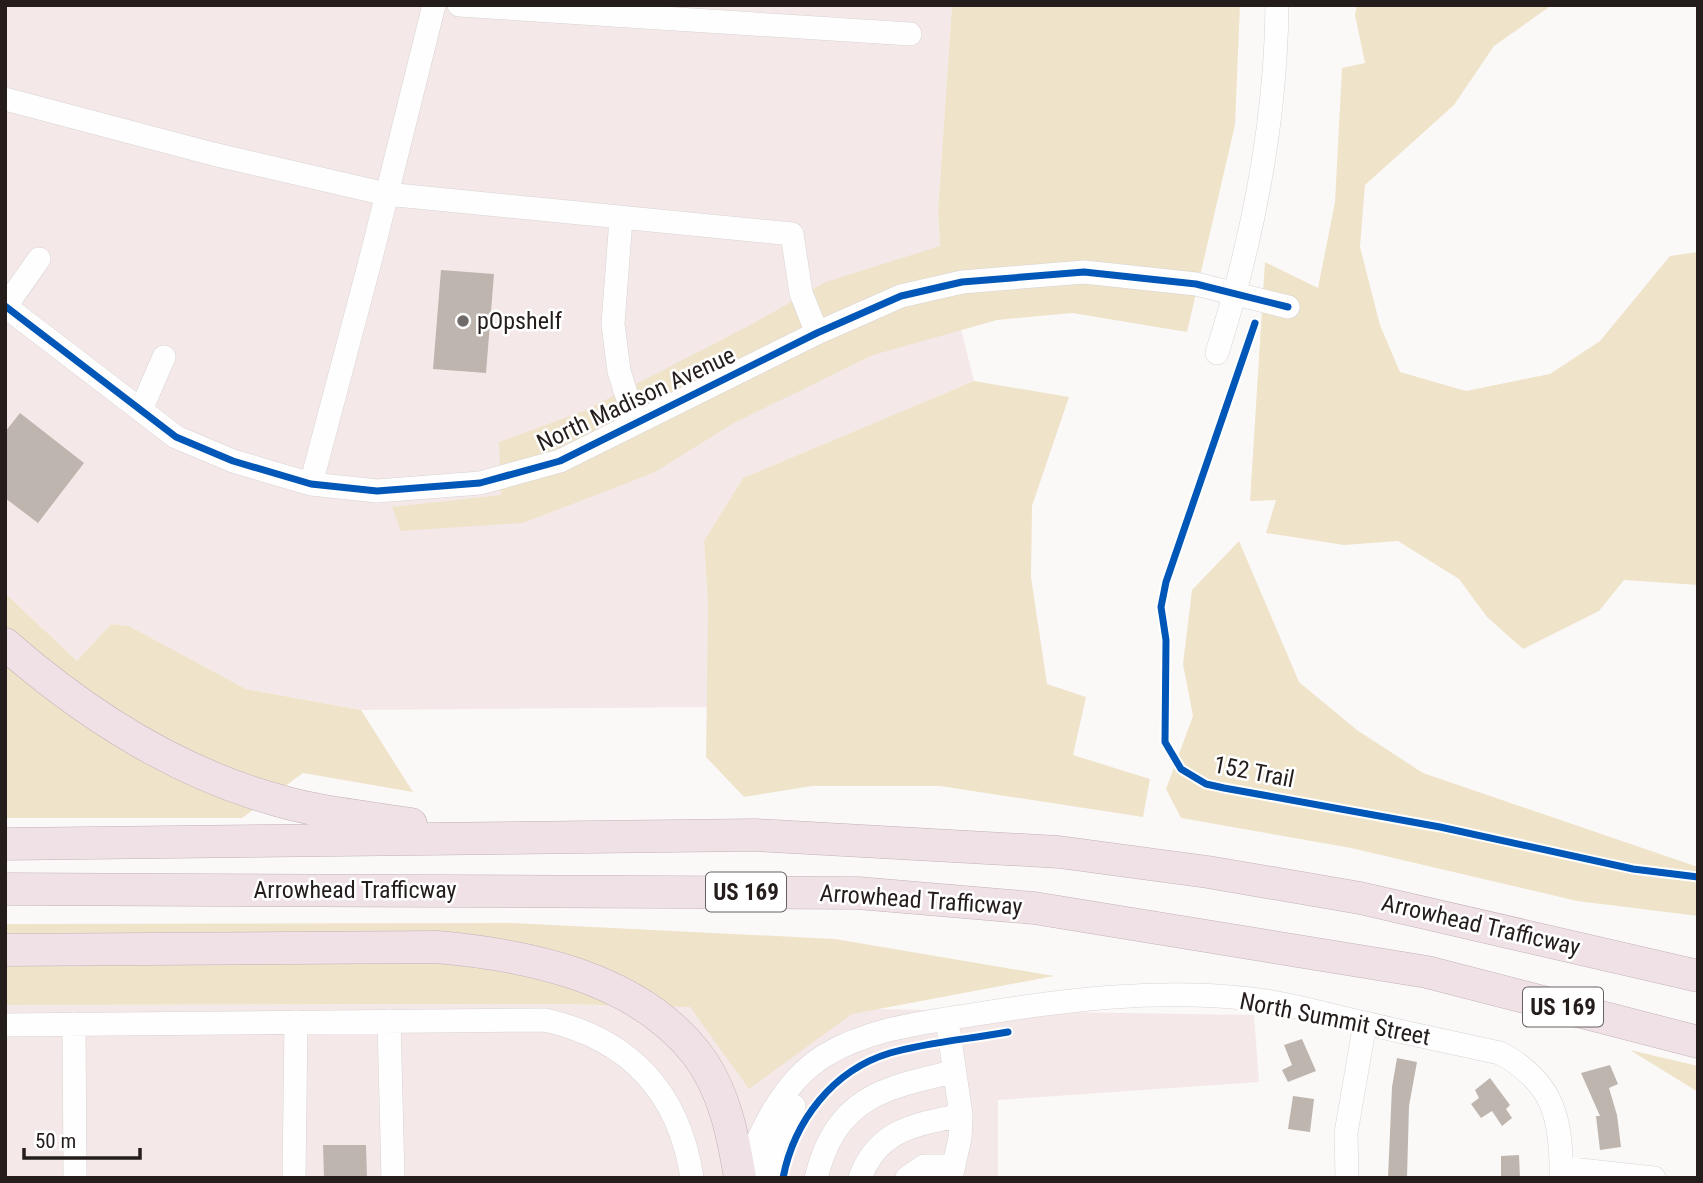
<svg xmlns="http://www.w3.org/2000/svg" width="1703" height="1183" viewBox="0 0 1703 1183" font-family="'Roboto Condensed',sans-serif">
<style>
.built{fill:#f4e9e8}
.green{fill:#efe3ca}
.building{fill:#beb5ae}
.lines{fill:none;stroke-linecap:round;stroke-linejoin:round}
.minor-casing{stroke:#d8d3d2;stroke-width:24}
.highway-casing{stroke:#c3b2b7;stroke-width:33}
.minor{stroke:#fefefe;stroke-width:23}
.highway{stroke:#efe1e5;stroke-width:32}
.cycleway-casing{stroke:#fff;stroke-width:11}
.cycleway{stroke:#0057b8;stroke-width:7}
.poi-dot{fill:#706a69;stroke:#fff;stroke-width:2.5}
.labels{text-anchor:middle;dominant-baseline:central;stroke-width:5;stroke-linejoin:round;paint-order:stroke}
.shield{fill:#fff;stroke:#666160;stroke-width:2}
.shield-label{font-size:23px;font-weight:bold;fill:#251d1c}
.poi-label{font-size:24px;fill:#251d1c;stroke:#fff;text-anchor:start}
.street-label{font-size:24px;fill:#251d1c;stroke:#fff}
</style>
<rect width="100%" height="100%" fill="#fbf9f8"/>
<path class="built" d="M5,5H952L938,210L940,246L974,381L743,478L704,542L708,607V707L361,710L246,689L129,626L111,624L77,661L5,593Z
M558,1004L1254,1015L1259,1082L998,1100V1178H5V1005Z"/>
<path class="green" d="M952,5H1240L1235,125L1187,332L1072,313L997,320L873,355L734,423L653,473L523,523L401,531L392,507L501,495L499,442L584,411L756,322L826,282L940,246L938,210Z
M1357,5H1552L1494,46L1454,105L1365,185L1360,247L1380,325L1400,372L1466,391L1550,374L1600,341L1670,256L1698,252V585L1624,580L1599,611L1523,649L1487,617L1459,579L1398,541L1344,545L1266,533L1276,500L1250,501L1265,262L1318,288L1335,202L1342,68L1365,63L1355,15Z
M974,381L1069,397L1032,506L1031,577L1047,684L1086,697L1073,755L1150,779L1143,817L940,786H812L744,797L706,757L708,607L704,541L743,478Z
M1239,541L1299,682L1357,730L1423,773L1698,867V916L1577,901L1351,848L1181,818L1166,789L1193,716L1183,664L1192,590Z
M5,593L77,661L111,624L129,626L246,689L361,710L413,792L303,773L242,818H5Z
M513,923L835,939L1054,976L852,1014L749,1089L690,1007L558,1004L5,1005V924Z
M1630,1050L1698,1066V1092Z"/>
<path class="building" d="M441,270L494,274L486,373L433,369Z
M20,413L84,463L38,523L5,498V432Z
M1302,1039L1316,1071L1288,1082L1282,1070L1292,1065L1284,1045Z
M1397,1058L1417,1062L1409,1106L1407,1178H1388L1392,1087Z
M1610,1065L1618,1084L1609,1088L1617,1115L1621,1147L1600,1150L1596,1116H1600L1581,1073Z
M1490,1078L1510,1105L1506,1109L1512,1118L1502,1126L1492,1111L1481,1118L1471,1104L1479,1098L1475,1090Z
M1293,1096L1314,1099L1310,1132L1288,1129Z
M323,1145H366L367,1178H324Z
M1519,1155L1520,1178H1501V1156Z"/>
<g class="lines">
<g class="minor-casing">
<path id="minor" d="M459,5L910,34
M5,99L213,154L386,194L792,234L801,293L817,333
M621,219L613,324L619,371L635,422
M5,306L176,437L233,461L311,484L377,491L480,483L560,461L817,333L901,296L962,282L1084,272L1196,284L1288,307
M6,306L39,259
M1217,353C1253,239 1276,125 1277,5
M141,410L164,357
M311,484L372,254L434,5
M947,1019L961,1115L960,1138L951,1178
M389,1021L393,1178
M74,1024L75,1178
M5,1025L545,1020C630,1039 679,1092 692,1178
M1562,1168L1654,1178
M294,1178L296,1022
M742,1178C760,1133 781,1083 824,1056C868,1029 921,1023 971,1015C1063,1000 1157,988 1251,999C1290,1003 1327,1015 1365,1023C1410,1034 1455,1043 1500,1053C1554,1082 1562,1119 1561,1178
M766,1178L774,1145L794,1106
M816,1178C836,1098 882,1088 953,1072
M860,1178C878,1129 915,1125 961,1115
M907,1178L924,1166H954
M1347,1178L1346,1133L1365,1023"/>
</g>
<g class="highway-casing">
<path id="highway" d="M5,644C85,714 177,773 280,801C322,813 368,817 411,824
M5,844L755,835L1059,852L1208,872L1360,898L1698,976
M5,889L858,893L1034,908L1427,972L1698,1042
M5,950L437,947C528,955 636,977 696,1053C724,1089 733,1135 740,1178"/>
</g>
<use href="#minor" class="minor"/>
<use href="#highway" class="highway"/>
<g class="cycleway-casing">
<path id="cycleway" d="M5,306L176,437L233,461L311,484L377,491L480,483L560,461L817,333L901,296L962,282L1084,272L1196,284L1288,307
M1255,323L1166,582L1161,607L1166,640L1165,742L1181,769L1206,784L1224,788L1440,827L1633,869L1698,877
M783,1178C794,1121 833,1070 890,1053C928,1042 970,1039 1008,1032"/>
</g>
<use href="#cycleway" class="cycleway"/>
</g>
<circle class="poi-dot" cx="463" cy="321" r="7"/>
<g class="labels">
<g class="shield">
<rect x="706" y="872.5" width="80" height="39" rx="5"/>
<rect x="1523" y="987.5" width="80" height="39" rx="5"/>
</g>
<g class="shield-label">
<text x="746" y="892">US 169</text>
<text x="1563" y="1007">US 169</text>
</g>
<g class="poi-label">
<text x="477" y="321">pOpshelf</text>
</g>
<g class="street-label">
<text transform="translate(636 399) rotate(-25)">North Madison Avenue</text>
<text transform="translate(1254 772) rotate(11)">152 Trail</text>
<text x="355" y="890">Arrowhead Trafficway</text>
<text transform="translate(921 900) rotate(4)">Arrowhead Trafficway</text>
<text transform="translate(1481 925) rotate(13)">Arrowhead Trafficway</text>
<text transform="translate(1335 1019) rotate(11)">North Summit Street</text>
</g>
</g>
<rect width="1703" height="1183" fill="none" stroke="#251d1c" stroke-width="14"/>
<path d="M24 1148v10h116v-10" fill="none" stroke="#251d1c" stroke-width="3.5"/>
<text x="35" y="1148" font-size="21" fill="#251d1c" stroke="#ffffff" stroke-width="5" paint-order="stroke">50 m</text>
</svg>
